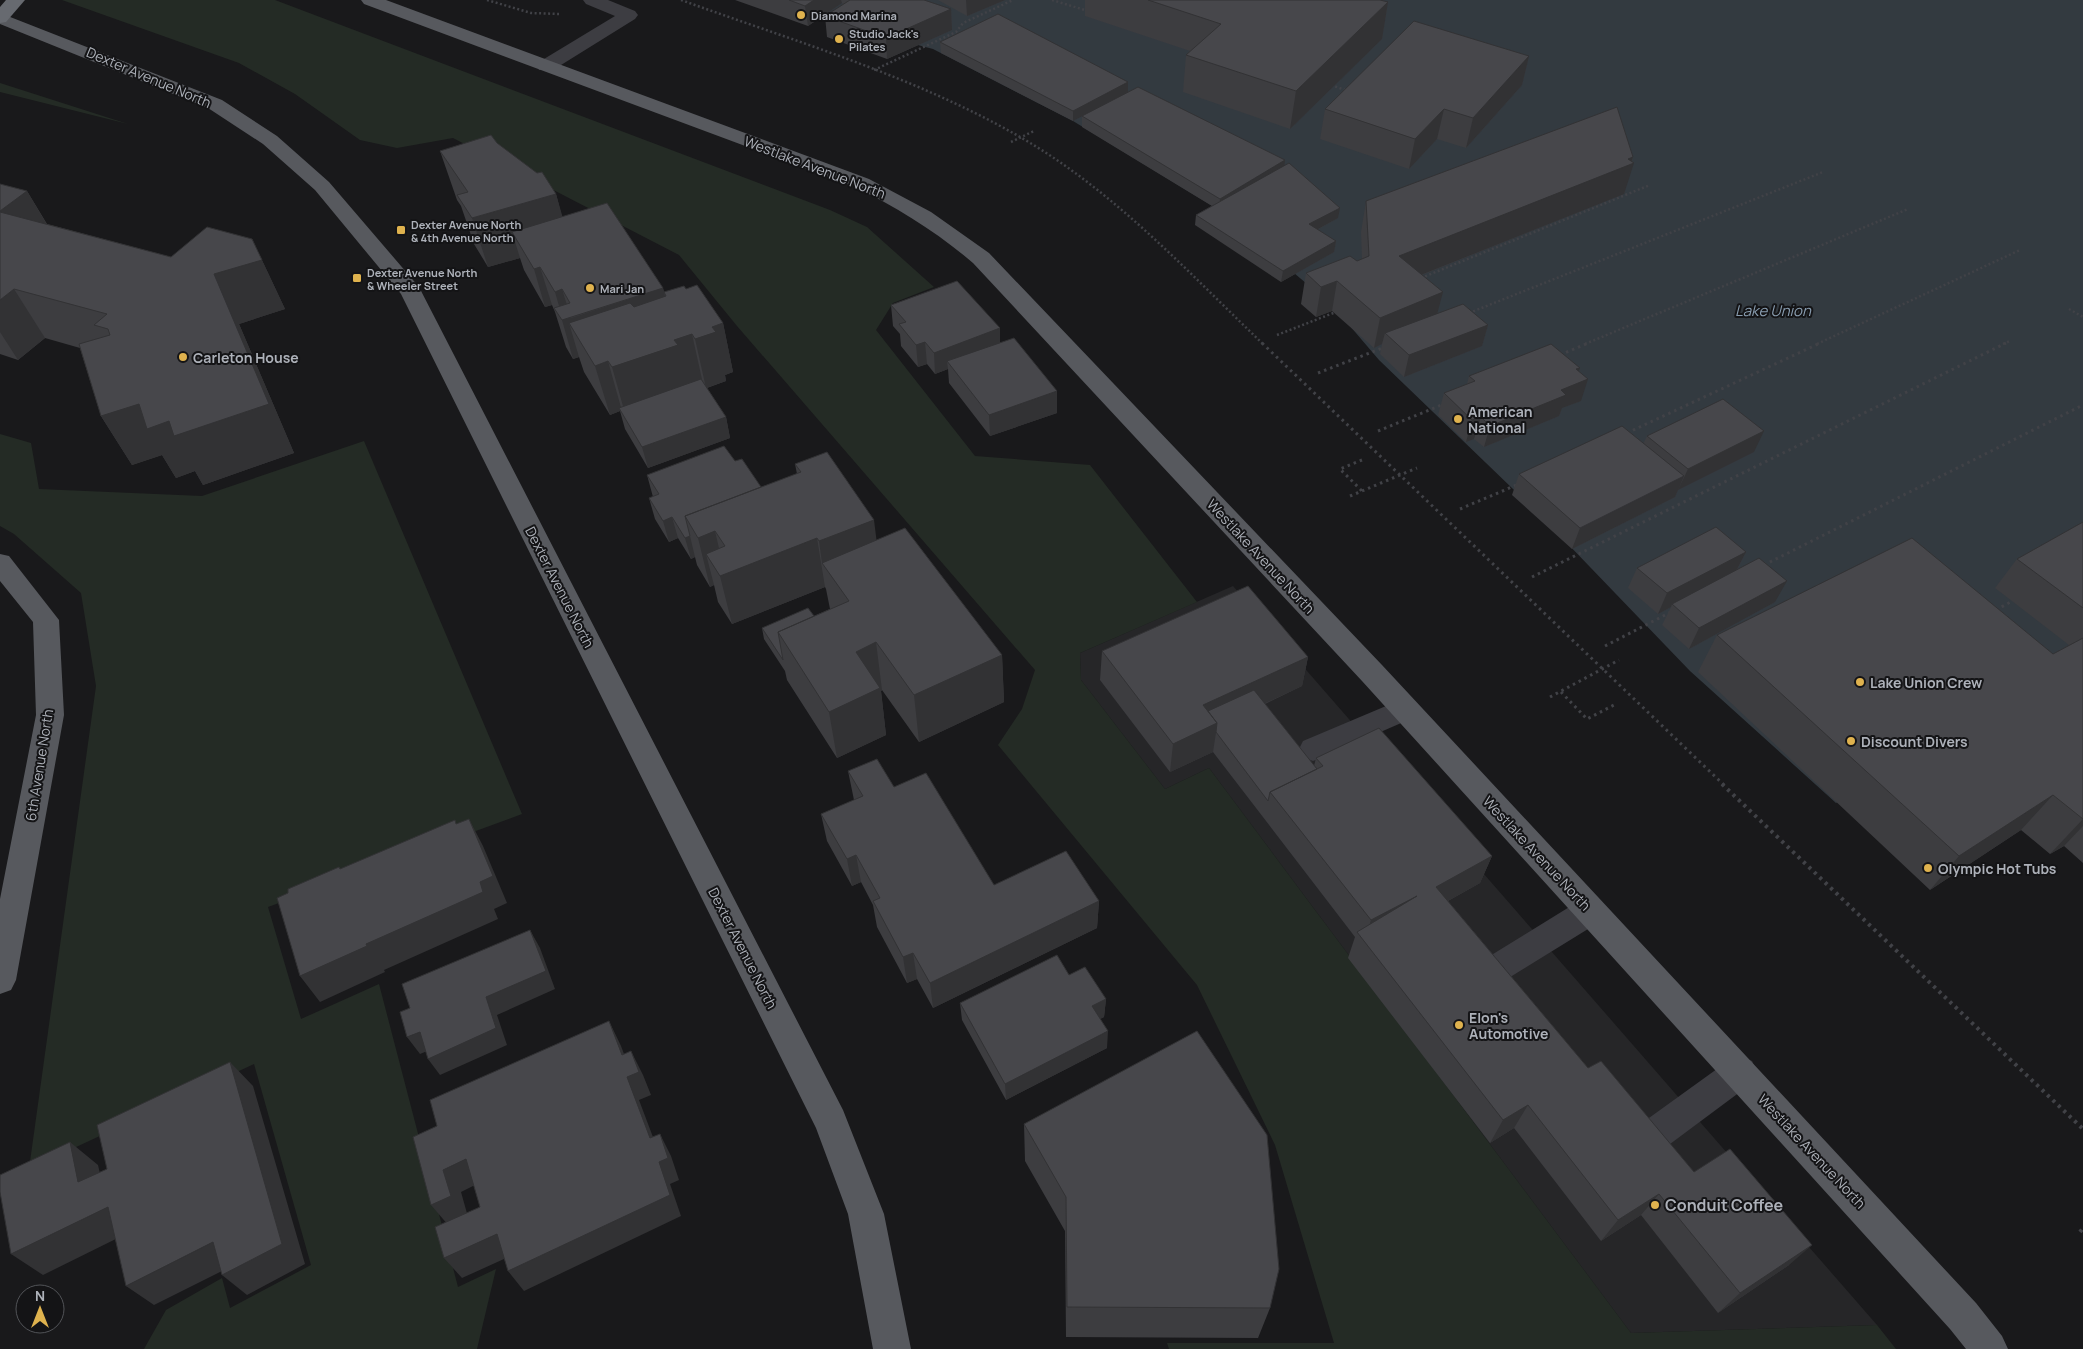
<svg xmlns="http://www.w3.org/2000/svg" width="2083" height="1349" viewBox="0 0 2083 1349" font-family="Manrope,sans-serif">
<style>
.built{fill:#262628}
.green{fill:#242b25}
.water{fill:#333a40}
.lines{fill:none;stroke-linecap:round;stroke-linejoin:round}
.path-far2{stroke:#414247;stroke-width:2.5;stroke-dasharray:2 2.5;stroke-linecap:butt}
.path-far1{stroke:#414247;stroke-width:3;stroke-dasharray:2.5 4;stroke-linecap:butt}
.path{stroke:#414247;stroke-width:4;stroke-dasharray:3 4.5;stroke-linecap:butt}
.minor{fill:#3d3d42;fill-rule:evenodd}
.major{fill:#57595e;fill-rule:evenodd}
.highway{fill:#676a70;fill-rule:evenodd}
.wall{fill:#3d3d40}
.shaded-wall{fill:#323234}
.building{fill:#47474b;stroke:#323234}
.poi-dot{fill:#dfb24e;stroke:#141416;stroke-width:2}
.labels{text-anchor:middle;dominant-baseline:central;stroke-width:4;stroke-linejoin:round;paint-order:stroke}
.far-poi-label{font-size:11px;font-weight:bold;fill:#adb1b9;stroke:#141416;text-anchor:start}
.street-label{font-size:14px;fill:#adb1b9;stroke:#141416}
.poi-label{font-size:14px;font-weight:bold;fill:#adb1b9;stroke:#141416;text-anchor:start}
.water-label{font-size:15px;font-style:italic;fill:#899db0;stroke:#141416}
.near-poi-label{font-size:16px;font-weight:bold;fill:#adb1b9;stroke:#141416;text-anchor:start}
</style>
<rect width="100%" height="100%" fill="#19191b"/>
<path class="built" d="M1233,586L1877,1325L1631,1333L1209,768L1165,789L1081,680L1080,653Z"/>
<path class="green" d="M62,0H275L830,210L867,227L934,287L893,303L876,330L975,456L1090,465L1197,602L1080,653L1081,680L1165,789L1209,768L1631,1333L1877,1325L1896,1349H1169L1167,1343H1334L1275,1145L1197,985L998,745L1022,709L1035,670L737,326L679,255L453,138L397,148L360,140L295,94L239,63Z
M0,83L128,124L0,92Z
M0,434L31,443L39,489L202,496L364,441L522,814L268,907L301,1019L379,984L458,1287L496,1269L477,1349H144L166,1310L222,1278L230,1308L311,1265L254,1064L29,1169L96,686L81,593L14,534L0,526Z"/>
<path class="water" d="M773,0H2083V658L1836,803L1690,671L1540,515L1379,360L1332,305L1219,210L1073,121L933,49L834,23Z"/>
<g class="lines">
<path class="path-far2" d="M487,0L531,13L559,14
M681,0C794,41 916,77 1020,137C1113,190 1187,271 1263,344
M1052,0L1088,11
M874,70L956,32L963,23L1013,0
M1331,85L1348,91
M1011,142L1034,131
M1421,278L1650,185
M2069,309L2083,317
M1469,313L1823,172
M1277,335L1336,312
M1585,344L1908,209
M1817,344L2020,250
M2003,344L2010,341"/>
<path class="path-far1" d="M1262,343L1724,785
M1560,355L1588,343
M1318,373L1385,347
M1378,431L1444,404
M1627,433L1820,343
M1362,460L1340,469L1362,491
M1350,496L1417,468
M1460,509L1519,484
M1764,565L2083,405
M1532,577L2006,343
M1996,610L2014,600
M1605,646L1671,612
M1561,692L1587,719L1614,705
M1550,697L1619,660"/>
<path class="path" d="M1722,784L2083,1129
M2080,1232L2083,1228"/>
<path class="minor" d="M583,0H608L635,11L638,15L635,19L553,70H539L537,66L539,62L615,16L586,4Z
M1405,698L1415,701L1419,709L1415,717L1323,757L1313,761L1303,757L1299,749L1303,741Z
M1590,897L1601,901L1605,911L1601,921L1507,979L1496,983L1485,979L1480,969L1485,959L1579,901Z
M1740,1056L1752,1061L1757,1072L1752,1083L1666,1147L1654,1152L1642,1147L1637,1135L1642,1123L1728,1061Z"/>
<path class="major" d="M361,0H386L869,179L931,212L989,253L1382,665L1976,1303L2002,1336L2008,1349H1966L1950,1329L1362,681L973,263C937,232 898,208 855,187L364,4Z
M0,13L222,100L277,136L329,182L419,287L843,1110L884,1214L911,1349H873L848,1214L816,1128L401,294L315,190L263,144L208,108L0,24Z
M0,554L9,556L59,620L64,715L16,980L11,990L0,994V899L36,715L33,622L0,581Z"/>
<path class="highway" d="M6,0H25L6,22L0,23V7Z"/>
</g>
<path class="wall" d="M735,0H924L951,9L952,30L887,59L827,37L825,16L843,4L842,3L808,26Z
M938,0H1005L967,16Z
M1085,0H1380L1388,2L1382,39L1290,129L1183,92L1186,55L1190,51L1085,16Z
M940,42L1128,82V92L1285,160L1284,166L1338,218L1317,230L1336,241L1334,252L1281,282L1195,225L1196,215L1212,206L1082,127V116L1073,121L941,53Z
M1529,56L1522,85L1466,148L1437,139L1409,169L1320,139L1325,109Z
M497,143L556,194L562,217L663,288L665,297L664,292L686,289L723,323L733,372L725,375L726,381L707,388L726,417L730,438L648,468L625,429L620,411L610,415L584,372L579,357L573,359L566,347L555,312L552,305L545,307L524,270L520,258L488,267L474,244L461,206L457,200L440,151Z
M1633,157L1624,194L1422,275L1438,313L1488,325L1482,346L1404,377L1380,354L1382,344L1374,348L1332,311L1316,317L1301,304L1306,273L1357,261L1362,259L1361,232L1366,201Z
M0,184L27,191L47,224L171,257L252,239L285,309L239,324L294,453L203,485L195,471L176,478L162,455L132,465L101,416L80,348L45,338L18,360L0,354Z
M891,305L1000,328V343L1057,391V413L990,436L949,383L948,369L935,374L927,364L918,367L901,346L900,334L893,326Z
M1578,371L1581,401L1562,408L1559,416L1484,447L1474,439L1466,442L1438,415L1444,393L1467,384L1469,376Z
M1647,436L1754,452L1678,490L1675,497L1572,549L1512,495L1519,474L1643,444Z
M735,461L761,487L797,474L795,464L876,540L1002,655L1004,702L919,742L882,690L881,691L886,735L837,758L787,680L785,671L764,639L762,628L814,616L830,609L826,589L825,587L732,624L718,602L714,585L710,587L697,565L695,557L691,559L678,538L669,542L655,519L649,498L653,497L647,475Z
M2083,522V863L2064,846L2050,854L2021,830L1930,890L1698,672L1717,635L2053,654L2069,645L1995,588L2017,559Z
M1746,552L1737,570L1775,602L1689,649L1662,625L1671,607L1658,614L1628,588L1637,568Z
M1102,651L1308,657L1302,686L1265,704L1314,766L1316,758L1492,856L1480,883L1448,901L1588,1068L1789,1265L1718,1313L1641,1215L1601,1241L1514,1128L1490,1143L1348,958L1355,937L1213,752L1170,772L1100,680Z
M848,771L894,787L994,885L1099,901L1097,928L933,1008L917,979L907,983L877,927L873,905L861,882L852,886L827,841L821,814L854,800Z
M1069,975L1106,999L1104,1017L1100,1019L1107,1048L1006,1100L962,1020L960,1003Z
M1024,1124L1270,1308L1258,1338L1066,1337L1065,1231L1025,1161Z"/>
<path class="shaded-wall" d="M814,0H841L842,3L808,26L805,6Z
M966,0H1005L967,16Z
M1388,2L1382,39L1290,129L1296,91Z
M951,9L952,30L887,59L886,38Z
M1529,56L1522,85L1466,148L1473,118Z
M1128,82V92L1073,121V111Z
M1444,109L1437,139L1409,169L1415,139Z
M1633,157L1630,165L1634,163L1624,194L1393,286L1399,256Z
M1285,160L1284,171L1219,210L1220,199Z
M27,191L56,240L0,214V211Z
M556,194L570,243L512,232L520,258L488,267L472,218Z
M1340,208L1338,218L1307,235L1309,224Z
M252,239L285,309L239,324L294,453L203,485L195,471L176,478L162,455L132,465L101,416L214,274Z
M1336,241L1334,252L1281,282L1283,271Z
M540,267L552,305L545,307L534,269Z
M1337,281L1332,311L1316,317L1321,287Z
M663,288L672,326L569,323L579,357L573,359L562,320H563L555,292L562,289L571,318Z
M14,289L45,338L18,360L0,332V300Z
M1443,292L1435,322L1385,333L1382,344L1374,348L1380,318Z
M723,323L733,372L725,375L726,381L706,388L695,339L712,327Z
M1488,325L1482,346L1404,377L1409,355Z
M1000,328V350L947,361L948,369L935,374L934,353Z
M692,334L703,384L626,417L612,367L674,340Z
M925,342L927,364L918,367L916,345Z
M608,361L622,411L619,408L620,411L610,415L595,366Z
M1580,368L1573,385L1588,379L1581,401L1562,408L1559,416L1484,447L1490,426L1561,390L1576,369Z
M1057,391V413L990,436L989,415Z
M726,417L730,438L648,468L642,447Z
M1481,417L1474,439L1466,442L1472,420Z
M1764,431L1754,452L1678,490L1688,469Z
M1684,476L1675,497L1572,549L1580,528Z
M761,487L715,531L725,574L817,538L825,587L732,624L720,576L706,554L714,585L710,587L698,538L754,489Z
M672,517L678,538L669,542L663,521Z
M874,520L880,568L822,563L819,541Z
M690,536L695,557L691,559L685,538Z
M1746,552L1735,573L1672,604L1671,607L1658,614L1667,593Z
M1787,581L1775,602L1689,649L1699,628Z
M876,642L882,690L881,691L886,735L837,758L829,712L856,652Z
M1002,655L1004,702L919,742L914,695Z
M1308,657L1302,686L1217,726L1213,752L1170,772L1173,744L1203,705Z
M2053,795L2021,830L1930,890L1959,856Z
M469,819L483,846L507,903L494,909L498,919L384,970L385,972L320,1002L300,976L366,944L480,882Z
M2083,819V826L2064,846L2050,854Z
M856,855L861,882L852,886L847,859Z
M1492,856L1480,883L1426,913L1436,887Z
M1417,896L1364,941L1371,920Z
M1099,901L1097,928L933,1008L930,983Z
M530,930L540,948L555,989L497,1015L507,1045L440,1075L428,1059L486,997Z
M913,953L917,979L907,983L903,957Z
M1106,999L1104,1017L1091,1023L1092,1006Z
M609,1021L621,1046L632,1075L631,1051L643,1075L651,1095L639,1100L662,1161L650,1138L627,1077L622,1055Z
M1108,1031L1107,1048L1006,1100L1005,1084Z
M420,1032L432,1049L420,1054L407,1037Z
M230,1062L253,1086L305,1264L247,1295L222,1275Z
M1528,1105L1514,1128L1490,1143L1503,1120Z
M660,1134L671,1156L679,1180L670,1184L681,1216L524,1291L508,1271L659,1162Z
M70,1142L98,1165L107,1204L78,1182Z
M466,1159L483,1181L461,1192L468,1217L449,1226L431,1205L443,1170Z
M1659,1194L1641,1215L1601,1241L1618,1220Z
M108,1207L136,1229L43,1275L11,1254Z
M497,1234L513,1255L462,1278L444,1258Z
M213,1242L238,1263L154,1305L126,1286Z
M1812,1245L1789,1265L1718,1313L1740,1293Z"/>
<path class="building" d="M789,0H814L805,6Z
M850,0H924L951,9L886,38L825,16Z
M1148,0H1380L1388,2L1296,91L1186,55L1221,24Z
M998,14L1128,82L1073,111L940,42Z
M1414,21L1529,56L1473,118L1444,109L1415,139L1325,109Z
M1138,87L1285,160L1220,199L1082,116Z
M1617,107L1633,157L1628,159L1634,163L1399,256L1443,292L1380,318L1337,281L1321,287L1306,273L1350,256L1357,261L1369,256L1366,201Z
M491,135L497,143L537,173L542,172L556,194L472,218L457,195L468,192L440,151Z
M1289,163L1340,208L1309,224L1336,241L1283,271L1196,215Z
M0,184L27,191L0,211Z
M607,203L663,288L562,320L554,308L570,303L562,289L555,292L540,267L534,269L512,232Z
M0,212L171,257L207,227L252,239L262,260L214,274L269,404L174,436L169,421L147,429L139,404L101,416L79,344L110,335L108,329L94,325L107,314L14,289L0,300Z
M957,281L1000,328L934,353L925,342L916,345L899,324L906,322L891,305Z
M697,285L723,323L712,327L716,332L695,339L692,334L674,340L678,345L612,367L608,361L595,366L569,323L630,303L634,307L666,296L664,292L684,286L686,289Z
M1463,304L1488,325L1409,355L1385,333Z
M1014,338L1057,391L989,415L947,361Z
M1551,344L1580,368L1576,369L1588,379L1561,390L1566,395L1490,426L1481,417L1472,420L1444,393L1475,381L1469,376Z
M701,379L726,417L642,447L619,408Z
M1723,399L1764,431L1688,469L1647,436Z
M1622,426L1684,476L1580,528L1519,474Z
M724,446L735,461L742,459L761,487L685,516L690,536L685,538L672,517L663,521L649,498L659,494L647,475Z
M827,452L874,520L819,541L817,538L720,576L706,554L725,546L715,531L698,538L685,516L801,472L795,464Z
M2083,522V608L2017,559Z
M1716,527L1746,552L1667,593L1637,568Z
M905,528L1002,655L914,695L876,642L856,652L880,688L829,712L778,632L849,601L822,563Z
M1912,538L2053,654L2083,638V819L2053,795L1959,856L1717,635Z
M1759,558L1787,581L1699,628L1672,604Z
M1248,586L1308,657L1203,705L1217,723L1173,744L1102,651Z
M808,608L814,616L778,632L783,660L762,628Z
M1254,690L1317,769L1270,792L1268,801L1216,732L1217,723L1208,711Z
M1379,728L1492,856L1436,887L1588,1068L1601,1061L1694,1172L1730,1149L1812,1245L1740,1293L1659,1194L1618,1220L1528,1105L1503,1120L1357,932L1417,896L1371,920L1270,792L1323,766L1316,758Z
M877,759L894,787L926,773L994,885L1066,851L1099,901L930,983L913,953L903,957L873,901L880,898L856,855L847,859L821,814L863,796L848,771Z
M469,819L493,876L480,882L483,892L366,944L367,946L300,976L277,898L288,893V889L339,867L340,869L455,820L456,824Z
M530,930L546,971L486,997L496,1028L428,1059L420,1032L407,1037L400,1012L410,1008L402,984Z
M1057,955L1069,975L1085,967L1106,999L1092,1006L1108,1031L1005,1084L960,1003Z
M609,1021L622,1055L631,1051L639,1072L627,1077L650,1138L660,1134L668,1158L659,1162L670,1195L508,1271L497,1234L444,1258L435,1227L480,1207L466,1159L443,1170L451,1196L431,1205L413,1137L437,1126L430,1100Z
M1197,1031L1267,1135L1279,1269L1270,1308L1067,1307L1066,1197L1024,1124Z
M230,1062L282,1244L222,1275L213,1242L126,1286L108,1207L11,1254L0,1192V1175L70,1142L78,1182L107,1169L97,1125Z"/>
<g class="poi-dot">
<circle cx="801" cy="15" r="5"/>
<circle cx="839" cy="39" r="5"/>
<rect x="396" y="225" width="10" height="10" rx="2.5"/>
<rect x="352" y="273" width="10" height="10" rx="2.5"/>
<circle cx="590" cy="288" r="5"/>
<circle cx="183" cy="357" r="5"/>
<circle cx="1458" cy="419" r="5"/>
<circle cx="1860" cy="682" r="5"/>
<circle cx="1851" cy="741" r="5"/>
<circle cx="1928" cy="868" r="5"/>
<circle cx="1459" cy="1025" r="5"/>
<circle cx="1655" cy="1205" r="5"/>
</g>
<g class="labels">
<g class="far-poi-label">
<text x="811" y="15">Diamond Marina</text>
<text x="849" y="33">Studio Jack's<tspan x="849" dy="13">Pilates</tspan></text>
<text x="411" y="224">Dexter Avenue North<tspan x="411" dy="13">&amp; 4th Avenue North</tspan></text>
<text x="367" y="272">Dexter Avenue North<tspan x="367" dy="13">&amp; Wheeler Street</tspan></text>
<text x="600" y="288">Mari Jan</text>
</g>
<g class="street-label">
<text transform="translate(149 77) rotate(23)">Dexter Avenue North</text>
<text transform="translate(815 167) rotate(21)">Westlake Avenue North</text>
<text transform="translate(1261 556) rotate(47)">Westlake Avenue North</text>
<text transform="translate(560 587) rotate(63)">Dexter Avenue North</text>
<text transform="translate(39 765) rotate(-81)">6th Avenue North</text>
<text transform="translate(1537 853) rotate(47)">Westlake Avenue North</text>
<text transform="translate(743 948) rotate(63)">Dexter Avenue North</text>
<text transform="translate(1812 1151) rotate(47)">Westlake Avenue North</text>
</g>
<g class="poi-label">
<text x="193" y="357">Carleton House</text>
<text x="1468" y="411">American<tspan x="1468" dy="16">National</tspan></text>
<text x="1870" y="682">Lake Union Crew</text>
<text x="1861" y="741">Discount Divers</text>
<text x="1938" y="868">Olympic Hot Tubs</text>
<text x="1469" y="1017">Elon's<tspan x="1469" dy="16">Automotive</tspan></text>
</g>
<g class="water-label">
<text x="1773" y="310">Lake Union</text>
</g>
<g class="near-poi-label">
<text x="1665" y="1205">Conduit Coffee</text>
</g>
</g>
<g transform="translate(40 1309)"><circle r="24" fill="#141416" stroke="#515357"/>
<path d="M0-4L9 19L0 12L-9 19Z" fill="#dfb24e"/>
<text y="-8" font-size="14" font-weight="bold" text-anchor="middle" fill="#adb1b9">N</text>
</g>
</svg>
